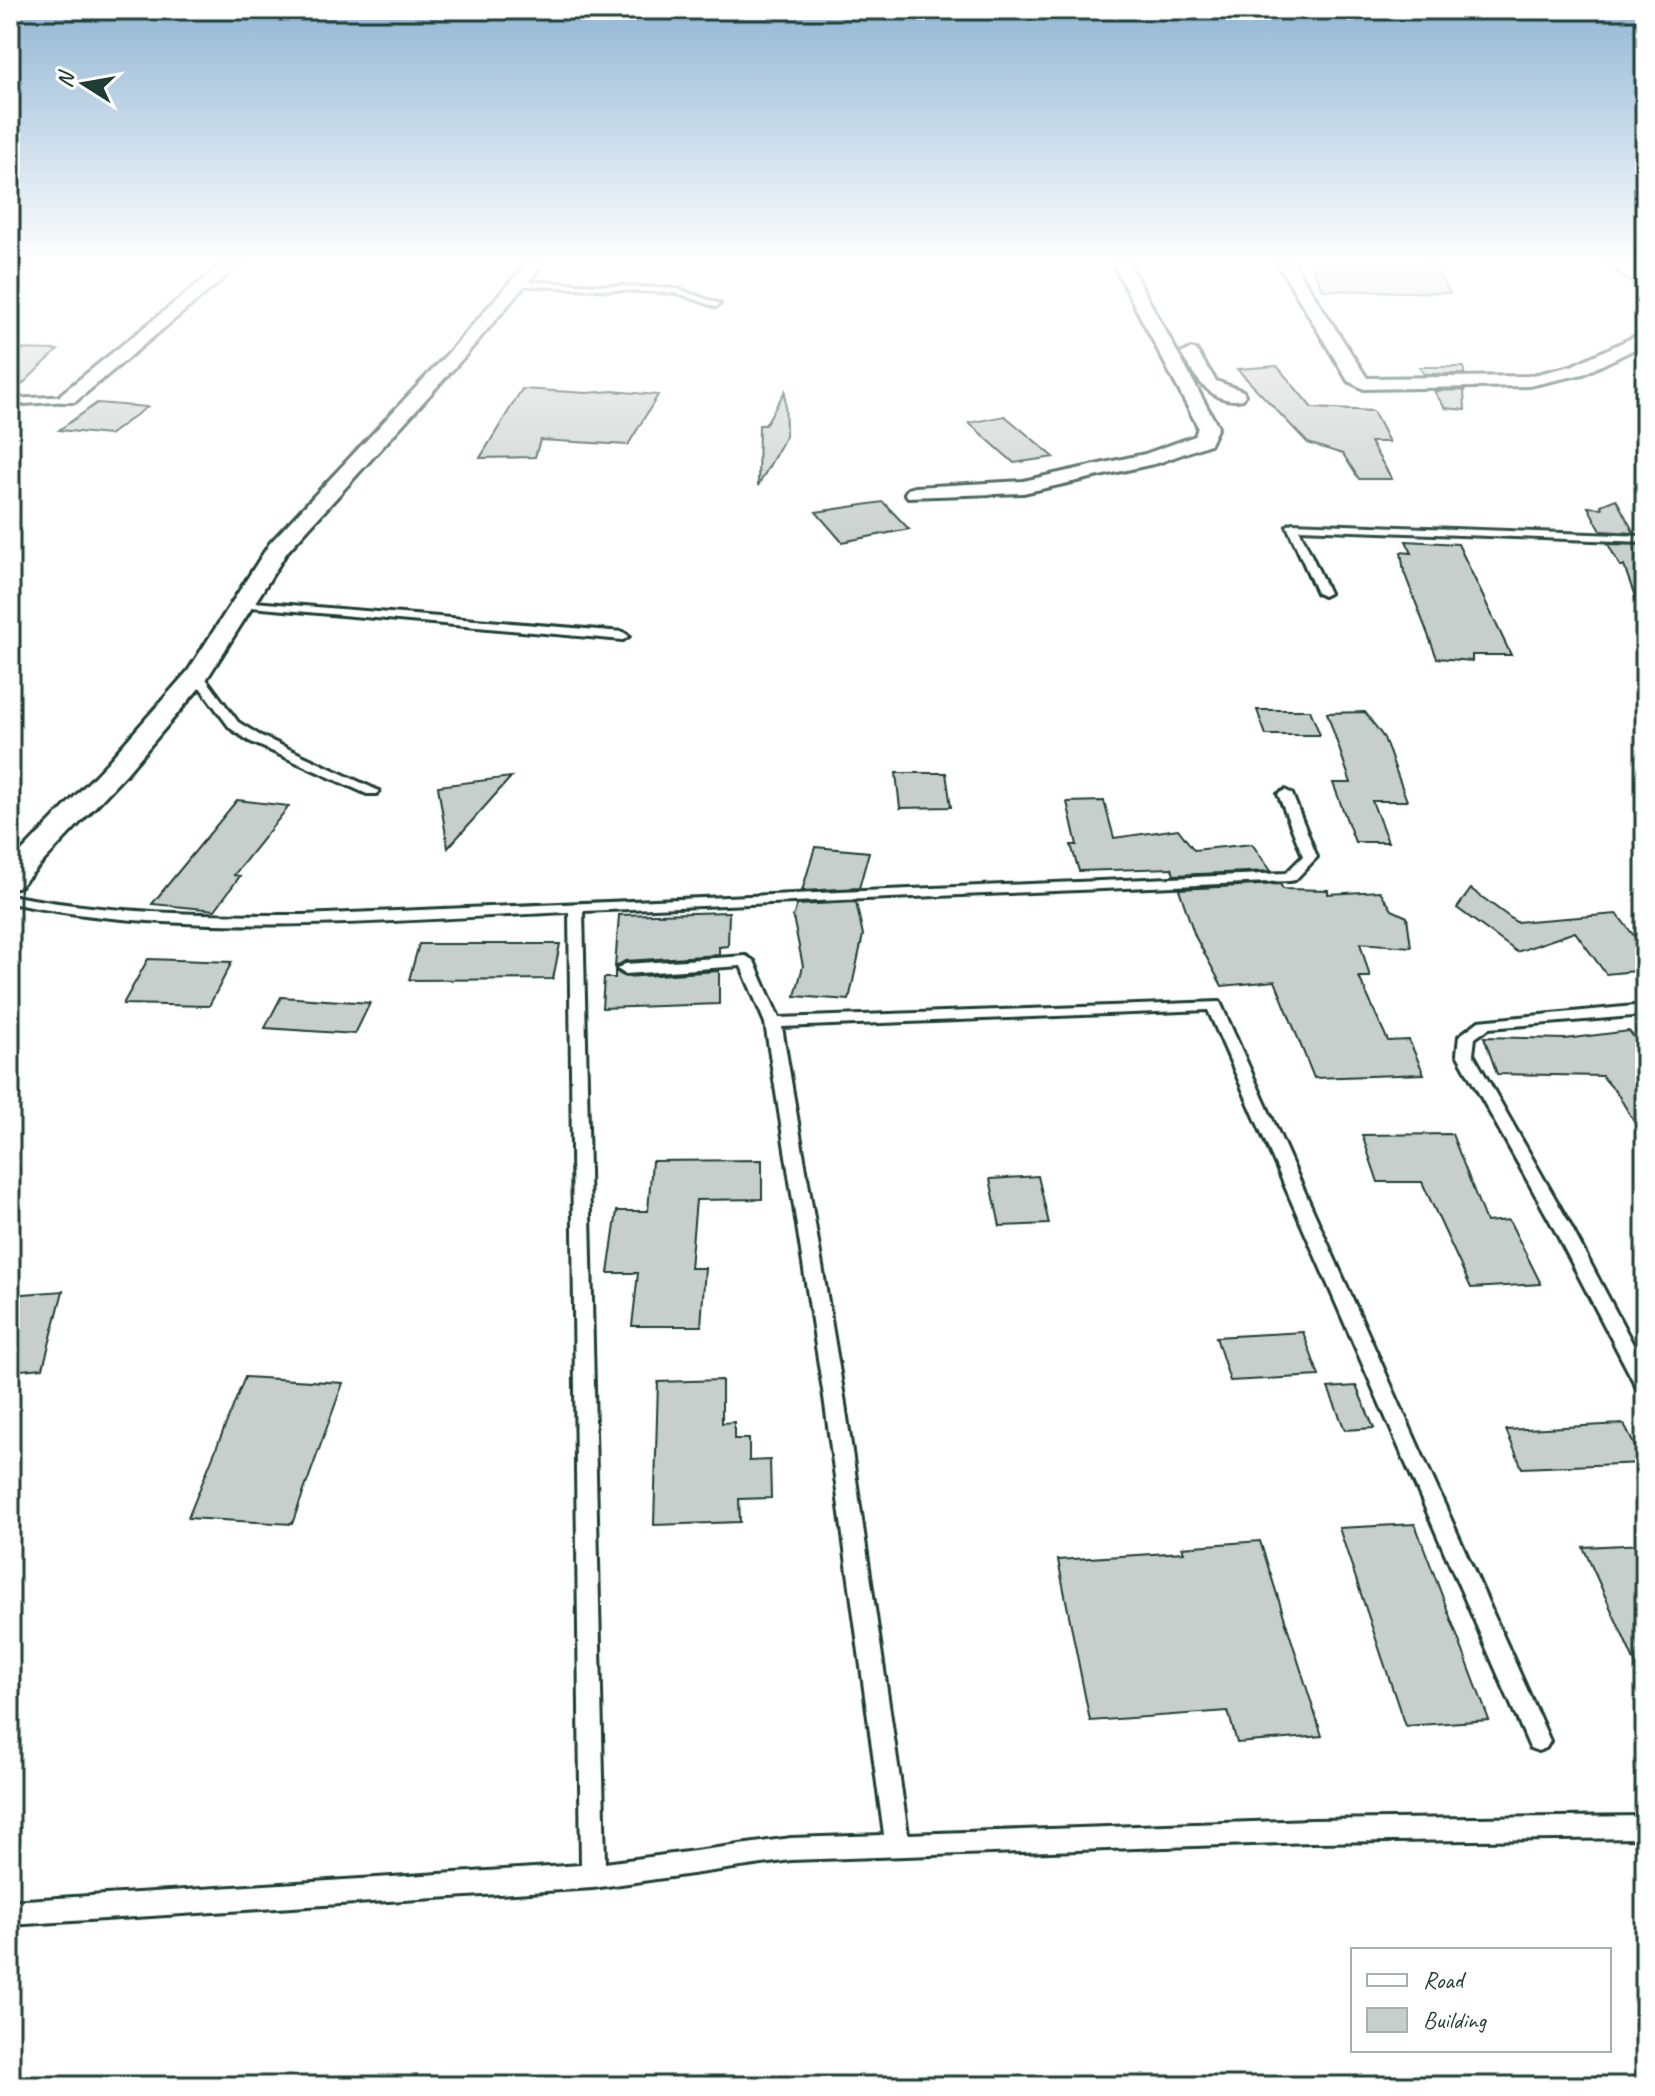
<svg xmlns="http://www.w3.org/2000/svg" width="1655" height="2096" viewBox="0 0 1655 2096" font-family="Caveat,sans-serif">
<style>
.building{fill:#c7cfcc;stroke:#1f3d34;stroke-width:2}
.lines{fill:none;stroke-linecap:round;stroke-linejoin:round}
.lane-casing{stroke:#1f3d34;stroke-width:6}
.street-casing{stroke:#1f3d34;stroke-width:6}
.lane{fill:#fff;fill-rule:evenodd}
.street{fill:#fff;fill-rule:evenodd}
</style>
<rect width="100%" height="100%" fill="#fff"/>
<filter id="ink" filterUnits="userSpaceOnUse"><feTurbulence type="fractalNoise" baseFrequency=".0125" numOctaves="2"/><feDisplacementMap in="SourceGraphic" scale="16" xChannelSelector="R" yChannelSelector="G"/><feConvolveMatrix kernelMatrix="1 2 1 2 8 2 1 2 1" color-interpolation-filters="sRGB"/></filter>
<g filter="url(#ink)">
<path class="building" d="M1311,264H1432L1450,293L1323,290Z
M10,349L58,350L10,396Z
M1277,366L1312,408L1373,411L1389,442H1370L1392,479H1359L1343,454L1308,443L1237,369Z
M1419,367H1464V374H1424Z
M522,389L587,393L613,391L658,395L628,445L540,440L535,457L480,458Z
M1464,390L1465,410L1445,408L1434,391Z
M785,391L786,436L758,486L759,425H765Z
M97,403L147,407L109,435L59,430Z
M1005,416L1054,457L1014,463L969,423Z
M1616,499L1634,533L1601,531L1588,507L1602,508L1601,505Z
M883,502L909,529L842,542L816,512Z
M1406,541L1458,544L1511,655H1472V661L1437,658L1404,572L1401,552L1412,553Z
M1608,544L1640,545L1645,554V615L1642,616L1624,566H1620Z
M1257,710H1310L1320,735H1266Z
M1365,712L1384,738L1407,801H1372L1388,842H1355L1333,783H1351L1327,713Z
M896,773H946L951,807L900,808Z
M511,777L448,848L438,786Z
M237,800L289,806L234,875L240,876L215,910L152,904Z
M1104,801L1114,838L1178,829L1194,850L1252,844L1271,871L1174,875L1172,868L1079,871L1071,845H1077L1067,802Z
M815,847L869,852L859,888L802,891Z
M1280,884L1283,889L1328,890V894L1380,891L1392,910L1407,917L1411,947L1360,943L1370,977H1359L1388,1041L1409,1040L1424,1074L1314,1078L1275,981L1222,986L1195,936L1179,889Z
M1471,889L1516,922L1617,914L1645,950V970L1606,974L1575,932L1517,952L1457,908Z
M856,902L863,935L849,1000L795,996L803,966L793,917L797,905Z
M729,912L728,946L719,947V955L625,961L615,967L619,915Z
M419,944H560L553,979L409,980Z
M148,959L232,962L209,1006L123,1004Z
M615,971L625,977L719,971V1004L602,1008L604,978H615Z
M281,997L370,1003L355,1034L265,1028Z
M1629,1031L1645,1051V1140L1617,1093L1602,1076L1497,1074L1484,1037L1565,1039Z
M1452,1134L1486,1222L1509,1220L1541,1284L1471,1288L1422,1182H1378L1362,1135Z
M762,1160V1199L696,1200L690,1268H705L701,1326H632L638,1273H608L617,1211H648L652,1161Z
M1038,1176L1049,1224L1000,1226L990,1179Z
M63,1291L43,1368L10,1371V1295Z
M1303,1332L1319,1376L1230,1381L1216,1337Z
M245,1377L343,1383L292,1524L188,1518Z
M722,1380V1423L734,1422V1439H749V1461L770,1460L771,1498L739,1499L740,1522L654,1525L658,1382Z
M1356,1386L1374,1428L1345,1430L1328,1388Z
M1624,1424L1643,1463L1522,1468L1506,1430Z
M1415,1524L1489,1720L1405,1726L1339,1528Z
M1260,1541L1322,1736L1237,1743L1228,1711L1090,1721L1058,1560L1184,1552L1182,1547Z
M1645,1544V1685L1583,1547Z"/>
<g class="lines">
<g class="lane-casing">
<path id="lane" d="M518,281L678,289L720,304L716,307L677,293L515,285Z
M71,396L73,398L68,401L10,405V399Z
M1292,523L1645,536V542L1299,529L1329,593L1323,596L1317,593L1287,526Z
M243,601L623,632L629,636L623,640L239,606L237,604Z
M197,671L201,672L238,722L259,735L379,791L377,794H367L249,741L230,728L191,675Z
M1285,790L1292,794L1317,857L1295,880L1290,881L583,911L605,1863L791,1838L884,1835L824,1397L765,1023L741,966L625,974L617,969L625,964L746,956L754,961L779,1018L1220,1002L1550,1741L1546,1748L1538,1751L1530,1748L1208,1010L782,1027L844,1397L908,1834L1312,1820L1645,1816V1838L1312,1842L791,1860L593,1888L10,1925V1901L581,1865L569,912C384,920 193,940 10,903V895C107,914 204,915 303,915L1286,873L1303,856L1278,794Z
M1645,1005V1015L1489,1028L1475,1038L1473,1054L1568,1221L1645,1367V1392L1638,1390L1550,1221L1457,1054L1459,1036L1479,1021Z"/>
</g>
<g class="street-casing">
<path id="street" d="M223,264H241L75,402H61L59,398L61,394Z
M526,264H543L463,358L287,552L206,680L126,774L20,886L10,889V864L108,762L188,671L270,543L451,350Z
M1113,264H1129L1218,427L1210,444L1158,463L1023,493L908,497L905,493L908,489L915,487L1023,481L1145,454L1195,436L1198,427Z
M1278,264H1294L1367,378L1529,376L1571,366L1645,332V344L1583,374L1529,386L1364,389L1348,381Z
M1608,264H1626L1645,278V291Z
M1190,349L1196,350L1216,381L1243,391L1245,395L1243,399C1211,406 1195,376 1181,354Z"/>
</g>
<use href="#lane" class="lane"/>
<use href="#street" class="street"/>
</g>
</g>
<linearGradient id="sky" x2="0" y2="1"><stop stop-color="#91b6d4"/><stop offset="0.47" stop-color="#fff"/><stop offset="1" stop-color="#fff" stop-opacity="0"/></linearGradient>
<rect width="1655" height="558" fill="url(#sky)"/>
<rect width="1655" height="2096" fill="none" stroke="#fff" stroke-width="40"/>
<rect x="20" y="20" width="1615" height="2056" fill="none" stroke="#1f3d34" stroke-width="3" filter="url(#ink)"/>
<rect x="1351" y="1948" width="260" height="104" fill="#ffffff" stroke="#a5b1ae" stroke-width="2"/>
<rect x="1367" y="1974" width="40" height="12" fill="#ffffff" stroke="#a5b1ae" stroke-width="2"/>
<text x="1423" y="1988" font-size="24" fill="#1f3d34">Road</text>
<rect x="1367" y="2008" width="40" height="24" fill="#c7cfcc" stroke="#a5b1ae" stroke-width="2"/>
<text x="1423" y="2028" font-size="24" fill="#1f3d34">Building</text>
<g transform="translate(84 84) rotate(281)" stroke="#ffffff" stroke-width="6" paint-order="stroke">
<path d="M0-6L14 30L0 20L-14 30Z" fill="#1f3d34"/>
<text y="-12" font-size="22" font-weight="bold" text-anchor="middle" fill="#1f3d34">N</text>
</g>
</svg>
